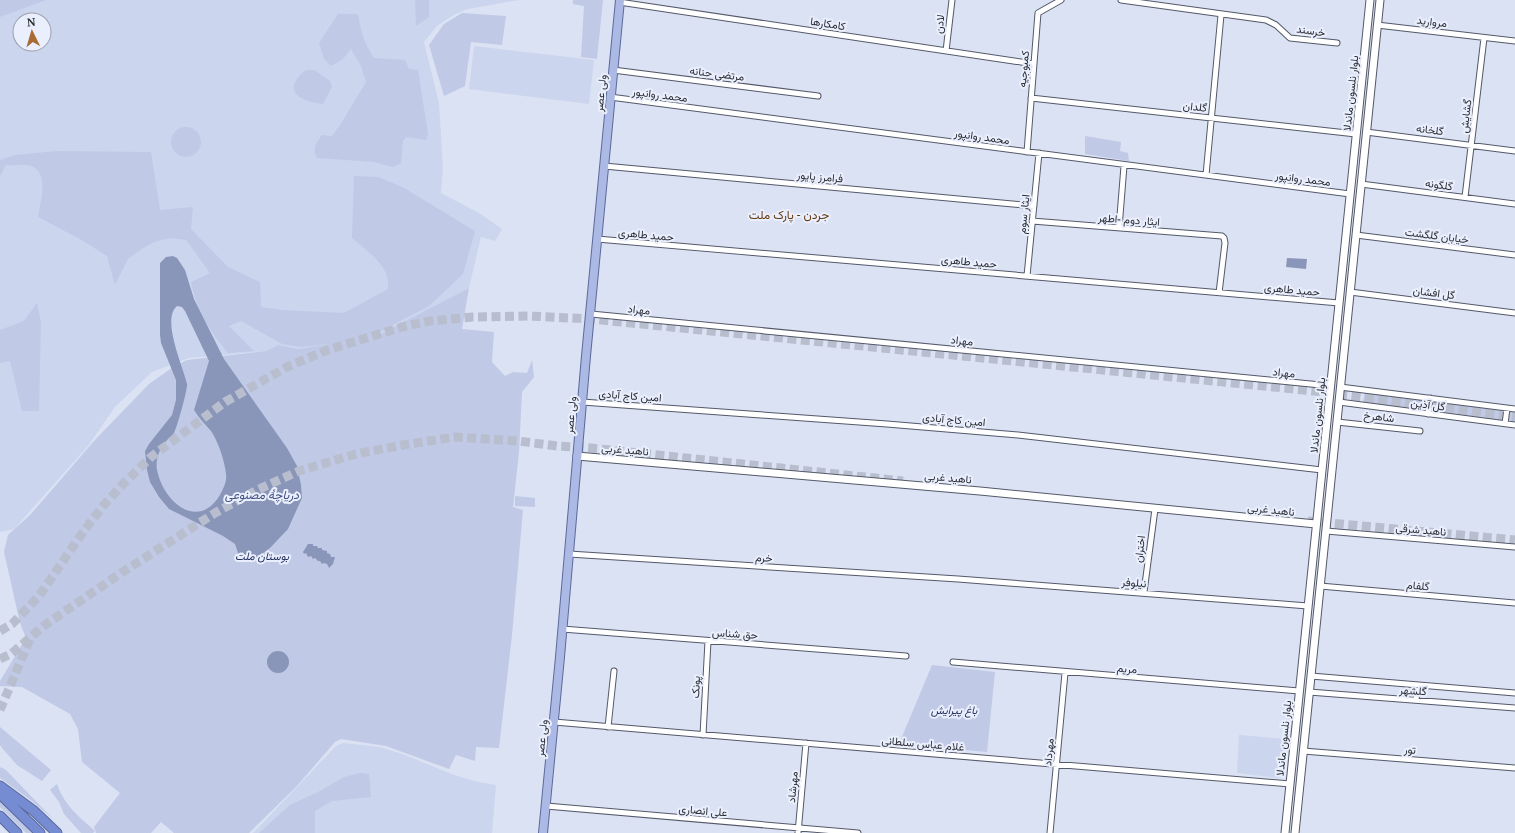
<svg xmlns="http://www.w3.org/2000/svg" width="1515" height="833" viewBox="0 0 1515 833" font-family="'Noto Serif',Vazirmatn,serif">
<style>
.built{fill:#ccd5ee;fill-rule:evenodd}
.green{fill:#c0c9e5}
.water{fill:#8a96b9;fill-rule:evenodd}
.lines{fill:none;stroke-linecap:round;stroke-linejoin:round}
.highway-tunnel{stroke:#b8becd;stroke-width:9;stroke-dasharray:9 4.5;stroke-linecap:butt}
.street-casing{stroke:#545969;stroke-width:7}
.secondary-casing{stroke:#545969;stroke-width:9}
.primary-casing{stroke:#5b6a9a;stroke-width:10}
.highway-casing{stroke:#5b6a9a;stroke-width:11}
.street{stroke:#fff;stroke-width:5}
.secondary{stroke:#fff;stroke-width:7}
.primary{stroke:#acb9e4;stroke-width:8}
.highway{stroke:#758bd2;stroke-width:9}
.labels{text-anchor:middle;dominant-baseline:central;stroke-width:4;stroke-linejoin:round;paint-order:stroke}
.street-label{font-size:11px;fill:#2a2d33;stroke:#eaeffe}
.park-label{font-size:11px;font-style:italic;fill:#25315f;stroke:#eaeffe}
.neighbourhood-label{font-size:12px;fill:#643a11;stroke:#eaeffe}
.water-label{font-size:12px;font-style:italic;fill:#404f80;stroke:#eaeffe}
</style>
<rect width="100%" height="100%" fill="#dbe2f4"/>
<path class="built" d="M0,0H519L468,9L455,14L437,26L424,42L439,103L443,168L441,193L479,213L502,229L495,241L481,237L469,288L373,339L342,342L299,349L278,345L266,351L189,358L152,372L115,407L88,446L14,529L0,532ZM20,20H44V44H20Z
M474,46L594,60L589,104L469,89Z
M1239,735L1286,739L1283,773L1278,778L1237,773Z
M343,743L380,747L405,755L454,775L478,782L496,785L492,833H253L336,746Z"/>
<path class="green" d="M0,0H46L0,17Z
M415,0H429V17L416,26Z
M573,0H603L597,59L581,57L584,6L573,4Z
M462,13L506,16L502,45L471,42L465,86L444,96L429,45L444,24Z
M338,14H358C361,31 364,44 374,58L405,60L409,69L418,70L428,134L426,140L406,137L403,141L401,163L393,167L374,162L317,158C312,149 316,143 322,135L332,136L342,122L366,82L361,66L351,49L343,59L331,66L324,59L319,43Z
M306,70H314L330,81L332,87L323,104C300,102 280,90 306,70Z
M171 142a15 15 0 1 1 30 0a15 15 0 1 1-30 0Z
M1085,136L1121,142L1120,151L1128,153L1129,161L1085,154Z
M57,151L151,152L160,210L193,207L191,229L228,267L260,282L261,307L282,310L344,313L388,289C391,266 368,252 352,238L354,176L379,177L404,188L475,231L463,274L429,306L383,330L375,337L469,288L462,329L494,332L492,362L505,376L513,372L527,373L532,360L534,377L522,392L519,452L513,507L523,510L512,635L499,748L476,747L475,761L456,755L449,769L386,746L341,739L335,742L296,787L249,833H174L161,822L151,833H96L94,827L120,793L82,762L78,729L70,714L22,687L0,686V681L26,638L20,623L4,552L8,535L31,514L94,441L149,384L173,367L187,360L266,351L278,345L299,349L328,344L300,347L282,344L241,321L229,326L254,351L228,353C209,330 197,311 191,282L210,273L186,240L170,238L154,242L140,250L128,259L115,285L107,256L80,239L38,217C40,203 50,173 31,166C25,164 13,166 6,165L0,176V160L15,155Z
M37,303L41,322L39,411H22L10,361L0,363V330L24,321Z
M1365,392L1515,412V422L1363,402Z
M515,496L535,498V507L515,506Z
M932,665L995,672L987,752L899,744Z
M0,727L51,770L42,781L17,765L2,748L0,745Z
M0,767L6,770L53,819L32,801L0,778Z
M360,773L369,774L371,797L332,801L315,811V833H259L290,805L318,792L344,777Z
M57,784C64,805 78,816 95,831L93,833H81L64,814L59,802L50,790Z
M0,800L32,833H26L0,807Z"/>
<path class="water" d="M173,256L177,258L185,270L194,299L224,359L287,448L297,466L301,485L302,498L288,529L270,548L252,561L242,558L238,553L235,544L223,536L169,509L159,497L150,482L147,470L145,451L149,444L172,415L176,400V380L161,343L160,335V263L166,257ZM177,306L182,307L185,311L209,361L194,410C199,418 205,424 211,431C218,441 225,462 226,474C227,480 225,485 222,491C201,533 164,504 157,470C155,459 160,447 168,439C170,437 173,435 174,433C177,428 188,388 187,384C183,366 161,319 177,306Z
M1287,258L1307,259L1306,269L1286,267Z
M308,544H313V546H317L318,548H322V550L327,551V553L330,554L331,557H335L333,564L329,568L327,564L324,563L322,564L320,561H318L315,558L313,559L311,556L308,557L306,553L304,554L303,552Z
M267 662a11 11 0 1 1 22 0a11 11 0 1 1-22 0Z"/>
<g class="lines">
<path class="highway-tunnel" d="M1308,521L1515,540
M0,631L12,624L39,596L81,535L103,506L124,483L151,457L225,402L287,367L325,351L350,343L402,327L429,321L473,317L529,316L591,319L1324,392L1515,417
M0,659L11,654L45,625L121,573L215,513L257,490L299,471L356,454L403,445L455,437L518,441L557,446L591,448L903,481
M0,710L30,639"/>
<g class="street-casing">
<path id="street" d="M1121,0L1266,20L1276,25L1290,38L1337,43
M619,2L1034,64
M1377,25L1515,41
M946,51L952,0
M613,70L818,96
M610,97L1350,194
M1031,98L1356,134
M1366,132L1515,151
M1027,152L1038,13L1061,0
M604,166L1034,206
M1206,175L1221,15
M1361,184L1515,204
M1465,197L1484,38
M1032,221L1222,236L1224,238L1225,243L1219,293
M1119,228L1124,166
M1356,235L1515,255
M597,239L1339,303
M1027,276L1039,153
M1350,292L1515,313
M591,314L1331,386
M1340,387L1515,409
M582,402L887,424L1018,435L1322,470
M1339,402L1515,425
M1428,414L1430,398
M1337,422L1420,431
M1505,424L1507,408
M1326,531L1515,547
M569,554L958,579L1308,606
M1320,586L1515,603
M1144,592L1155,509
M562,629L906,656
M953,662L1299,691
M1311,676L1515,693
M1309,692L1515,708
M1416,700L1418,685
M554,722L1290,784
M608,727L614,671
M703,735L708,641
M1303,751L1515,768
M546,806L858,833
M798,833L806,743
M1050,833L1065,673"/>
</g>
<g class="secondary-casing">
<path id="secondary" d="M577,456L980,491L1316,524
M1285,833L1370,0
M1295,833L1380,0"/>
</g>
<g class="primary-casing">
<path id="primary" d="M543,833L560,657L586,356L620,0"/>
</g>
<g class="highway-casing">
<path id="highway" d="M0,786L34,811L57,833
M0,794L40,833
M0,816L17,833"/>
</g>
<use href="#street" class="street"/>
<use href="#secondary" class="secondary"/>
<use href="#primary" class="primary"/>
<use href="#highway" class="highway"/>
</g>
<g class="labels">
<g class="street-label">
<text transform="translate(1432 21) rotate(7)">مروارید</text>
<text transform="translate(828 23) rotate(9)">کامکارها</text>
<text transform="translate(939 24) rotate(-83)">لادن</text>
<text transform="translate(1311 30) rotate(8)">خرسند</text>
<text transform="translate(1023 69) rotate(-85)">کمبوجیه</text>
<text transform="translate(717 73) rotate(7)">مرتضی حنانه</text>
<text transform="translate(600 93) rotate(-84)">ولی عصر</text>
<text transform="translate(1350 93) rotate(-84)">بلوار نلسون ماندلا</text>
<text transform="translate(660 94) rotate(7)">محمد روانپور</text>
<text transform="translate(1195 106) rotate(6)">گلدان</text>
<text transform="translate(1465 116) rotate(-83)">گشایش</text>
<text transform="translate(1430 129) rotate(7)">گلخانه</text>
<text transform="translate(982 136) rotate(8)">محمد روانپور</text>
<text transform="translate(820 176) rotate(5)">فرامرز پایور</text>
<text transform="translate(1303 178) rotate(7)">محمد روانپور</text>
<text transform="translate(1439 184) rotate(8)">گلگونه</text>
<text transform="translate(1023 214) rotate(-84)">ایثار سوم</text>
<text transform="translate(1129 219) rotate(4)">ایثار دوم -اطهر</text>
<text transform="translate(646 234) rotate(5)">حمید طاهری</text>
<text transform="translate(1437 235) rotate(7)">خیابان گلگشت</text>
<text transform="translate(969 261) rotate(5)">حمید طاهری</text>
<text transform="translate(1292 289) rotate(5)">حمید طاهری</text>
<text transform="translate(1434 292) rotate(7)">گل‌ افشان</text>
<text transform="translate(639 309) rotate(6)">مهراد</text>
<text transform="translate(962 340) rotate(6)">مهراد</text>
<text transform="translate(1284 372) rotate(6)">مهراد</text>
<text transform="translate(630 395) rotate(4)">امین کاج آبادی</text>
<text transform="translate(1428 404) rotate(7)">گل آذین</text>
<text transform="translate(570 415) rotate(-85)">ولی عصر</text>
<text transform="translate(1317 415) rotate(-84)">بلوار نلسون ماندلا</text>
<text transform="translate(1379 416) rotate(6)">شاهرخ</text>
<text transform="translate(954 419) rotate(5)">امین کاج آبادی</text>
<text transform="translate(625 449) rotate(5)">ناهید غربی</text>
<text transform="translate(948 477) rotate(5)">ناهید غربی</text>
<text transform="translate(1271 509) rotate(6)">ناهید غربی</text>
<text transform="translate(1421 529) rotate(5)">ناهید شرقی</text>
<text transform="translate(1139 549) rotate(-83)">اختران</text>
<text transform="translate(764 557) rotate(4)">خرم</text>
<text transform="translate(1134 582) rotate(4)">نیلوفر</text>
<text transform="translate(1418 585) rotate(5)">گلفام</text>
<text transform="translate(735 633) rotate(4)">حق شناس</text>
<text transform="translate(1127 668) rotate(5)">مریم</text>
<text transform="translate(695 687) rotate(-87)">پونک</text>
<text transform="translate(1413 690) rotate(4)">گلشهر</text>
<text transform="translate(541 738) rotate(-84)">ولی عصر</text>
<text transform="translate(1283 738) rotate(-84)">بلوار نلسون ماندلا</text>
<text transform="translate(923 743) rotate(5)">غلام عباس سلطانی</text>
<text transform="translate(1410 749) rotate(4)">تور</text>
<text transform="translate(1048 752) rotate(-85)">مهرداد</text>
<text transform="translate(792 787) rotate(-85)">مهرشاد</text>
<text transform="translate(703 810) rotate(5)">علی انصاری</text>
</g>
<g class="park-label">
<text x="262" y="555">بوستان ملت</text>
<text x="954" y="709">باغ پیرایش</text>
</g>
<g class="neighbourhood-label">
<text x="789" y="214">جردن - پارک ملت</text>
</g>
<g class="water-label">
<text x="262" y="494">دریاچهٔ مصنوعی</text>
</g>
</g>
<g transform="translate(32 32) rotate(355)"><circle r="19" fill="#eaeffe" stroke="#9da1ad"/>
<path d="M0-3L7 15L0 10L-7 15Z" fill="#aa6b32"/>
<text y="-6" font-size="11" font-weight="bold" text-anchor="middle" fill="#2a2d33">N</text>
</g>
</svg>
